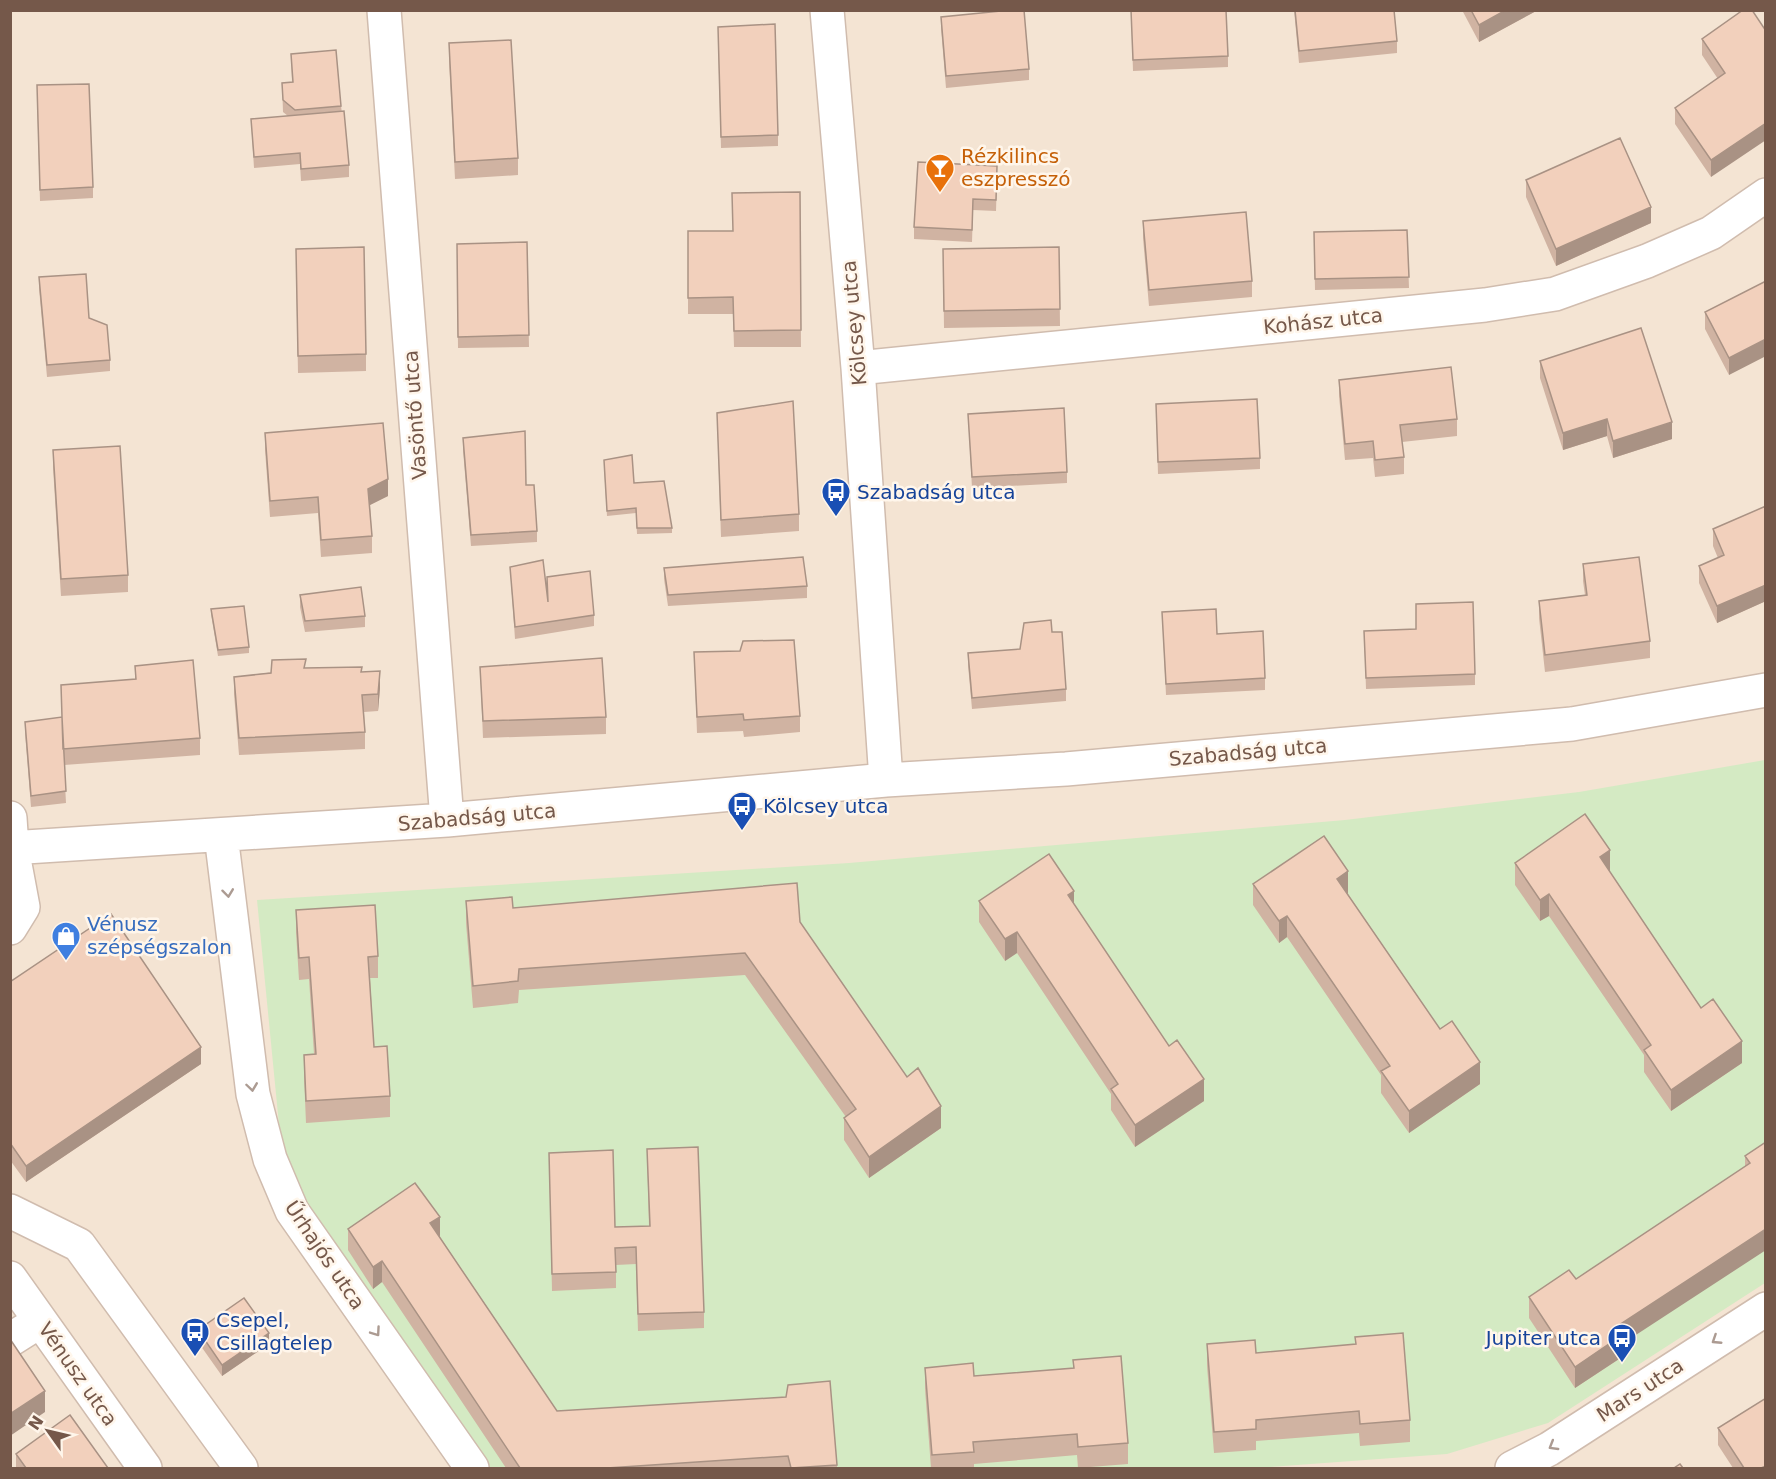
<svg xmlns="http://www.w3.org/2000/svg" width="1776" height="1479" viewBox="0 0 1776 1479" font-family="'DejaVu Sans',sans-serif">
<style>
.residential{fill:#f4e4d3}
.green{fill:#d4eac3}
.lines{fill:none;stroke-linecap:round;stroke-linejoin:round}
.minor-casing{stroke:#d0bcae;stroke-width:36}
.minor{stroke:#fff;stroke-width:33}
.wall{fill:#d0b3a2}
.shaded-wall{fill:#a99284}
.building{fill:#f2d0bc;stroke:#a99284;stroke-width:1.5}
.oneway{stroke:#ac9b92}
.labels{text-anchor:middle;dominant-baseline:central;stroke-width:5;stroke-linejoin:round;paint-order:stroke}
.food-label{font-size:20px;fill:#c56008;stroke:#fff6eb;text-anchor:start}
.street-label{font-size:20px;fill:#75584a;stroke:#fff6eb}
.transit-label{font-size:20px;fill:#164399;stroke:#fff6eb;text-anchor:start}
.shop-label{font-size:20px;fill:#366cbe;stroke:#fff6eb;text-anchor:start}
</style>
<rect width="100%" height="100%" fill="#fcf2e5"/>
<path class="residential" d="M11,11H1765V1468H11Z"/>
<path class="green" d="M1765,760V1283L1548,1423L1447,1454L1257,1468H487L316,1221L281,1145L257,900L849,863L1345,820L1579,792Z"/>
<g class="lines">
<g class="minor-casing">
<path id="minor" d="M384,10L447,820
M827,10L858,368L886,780
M858,368L1485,305L1555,294L1647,261L1711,233L1766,195
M10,818L12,848L23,907L10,928
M221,835L253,1094L270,1159L292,1211L472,1468
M10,848L447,820L886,780L1066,769L1572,724L1766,690
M10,1211L79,1245L241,1468
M10,1278L145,1468
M10,1340L40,1321
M1512,1468L1549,1449L1766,1309"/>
</g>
<use href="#minor" class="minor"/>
</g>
<path class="wall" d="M1131,10L1228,56V67L1133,71Z
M1294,10H1394L1397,41V53L1299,63Z
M1462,10H1538L1479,42Z
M1743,10L1711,177L1675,124V108L1718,79L1702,55V39Z
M941,17L1029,69V80L946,88L941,28Z
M718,38L778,135V146L721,148Z
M449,43L518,158V175L455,179L449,60Z
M291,54L341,106L349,165V177L301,181L300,164L254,168L251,119L288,116L283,112L282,83L292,82Z
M37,96L93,187V198L40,201Z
M997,177L996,211L973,210L972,242L914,239V227Z
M1526,180L1651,223L1556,266L1526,197Z
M800,192L801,347H734L733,314H688V231H733Z
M1143,221L1252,281V297L1149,306L1143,238Z
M1407,230L1409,288L1315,290L1314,232Z
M527,242L529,347L458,348L457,244Z
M1059,247L1060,326L944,328L943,249Z
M296,265L366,354V371L298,373Z
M39,277L110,360V371L47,377L39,288Z
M1766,281L1729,375L1705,329V312Z
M1540,361L1672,439L1613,458L1607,436L1563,450L1540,378Z
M1339,380L1457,419V436L1402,442L1404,457V474L1375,477L1373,458L1345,460L1339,396Z
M1156,404L1260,458V469L1158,474Z
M717,413L799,514V531L721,537Z
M968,414L1067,472V483L972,488Z
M265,433L388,496L370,505L372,536V553L321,557L318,513L270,517L265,450Z
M463,438L537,531V542L471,546L463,450Z
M53,450L128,575V592L61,596L53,467Z
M604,466L634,483L672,528V533L637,534L636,513L607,516Z
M1766,506V601L1717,623L1699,583V566L1718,558L1713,546V529Z
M1583,564L1650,641V658L1545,672L1539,618V601L1585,595L1583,581Z
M510,567L548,601L594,615V626L515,639Z
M664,568L807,586V598L668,606L664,579Z
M300,595L365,616V627L305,632L300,607Z
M211,609L249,647V653L218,656L211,614Z
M1162,612L1265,678V690L1166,695Z
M1364,631L1475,674V685L1366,689Z
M1020,649L1066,689V701L972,709L968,665V653Z
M694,652L800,716V732L744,737L743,731L697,733Z
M135,666L200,738V755L64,765L66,803L31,807L25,733V722L62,717L61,685L135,679Z
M480,667L606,717V734L483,738Z
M306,668L362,672L380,688L378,711L364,712L365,732V749L239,755L234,694V677Z
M1515,863L1610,872L1701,1008L1742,1063L1671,1111L1644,1072V1055L1549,916L1540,921L1515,885Z
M1253,884L1348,893V894L1440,1029L1480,1084L1409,1133L1381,1093V1075L1287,937L1279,943L1253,905Z
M466,901L513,908L800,922L941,1128L869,1178L844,1140V1118L846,1117L745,975L519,990L518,1003L473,1008L466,923Z
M979,901L1074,904L1204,1101L1135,1147L1111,1110V1094L1017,953L1005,961L979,922Z
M296,910L378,956V978H370L374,1047L390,1096V1117L306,1123L304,1076V1055L314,1054L309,979L299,980L296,932Z
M10,982L201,1064L26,1182L10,1160Z
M1766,1142L1619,1346V1359L1575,1388L1529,1318V1297L1576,1279L1745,1167V1156Z
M647,1149L704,1312V1328L638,1331L636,1264L616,1265V1288L552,1291L549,1153L615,1227L649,1226Z
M348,1229L440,1237L557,1411L837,1465V1468H506L382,1282L373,1289L348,1250Z
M198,1330L269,1344L222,1376L198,1342Z
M1207,1344L1256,1353L1410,1420V1442L1360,1446L1359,1433L1256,1441V1450L1214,1453L1207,1366Z
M1073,1360L1128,1443V1464L1078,1468L1077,1455L974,1464V1468H931L925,1389V1368L974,1376L1073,1368Z
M1718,1428L1766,1468H1733L1718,1445Z
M16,1454L108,1468H16Z"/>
<path class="shaded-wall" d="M1506,10H1538L1479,42V25Z
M1766,123V140L1711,177V160Z
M1651,207V223L1556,266V249Z
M1766,339V356L1729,375V358Z
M1607,419V436L1563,450V433Z
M1672,422V439L1613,458V441Z
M388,479V496L368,506V489Z
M1766,585V601L1717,623V606Z
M380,671V688L378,711V694Z
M1610,850V872L1600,857Z
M1348,871V893L1337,900V879Z
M1074,891V912L1068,895Z
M1549,894V916L1540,921V900Z
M1287,916V937L1279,943V921Z
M1017,932V953L1005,961V939Z
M1742,1041V1063L1671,1111V1090Z
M201,1047V1064L26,1182V1166Z
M1480,1062V1084L1409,1133V1111Z
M1204,1079V1101L1135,1147V1125Z
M941,1106V1128L869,1178V1157Z
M440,1217V1239L430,1223Z
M1766,1229V1250L1619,1346V1359L1575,1388V1367L1613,1329Z
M382,1261V1282L373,1289V1267Z
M269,1333V1344L222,1376V1365Z
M45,1391V1412L10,1436V1414Z"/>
<path class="building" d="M1011,10H1024L1029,69L946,76L941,17Z
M1131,10H1226L1228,56L1133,60Z
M1295,10H1394L1397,41L1299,51Z
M1471,10H1506L1479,25Z
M1743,10H1752L1766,31V123L1711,160L1675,108L1725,73L1702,39Z
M775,24L778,135L721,137L718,27Z
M511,40L518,158L455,162L449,43Z
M336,50L341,106L295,110L283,100L282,83L293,82L291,54Z
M89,84L93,187L40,190L37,85Z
M344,111L349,165L301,169L300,153L254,157L251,119Z
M1620,138L1651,207L1556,249L1526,180Z
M918,162L997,166L996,200L973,199L972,230L914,227Z
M800,192L801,330L734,331L733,297L688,298V231H733L732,193Z
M1246,212L1252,281L1149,290L1143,221Z
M1407,230L1409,277L1315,279L1314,232Z
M527,242L529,335L458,337L457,244Z
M364,247L366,354L298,356L296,249Z
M1059,247L1060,309L944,311L943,249Z
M86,274L89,318L107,325L110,360L47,365L39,277Z
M1766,281V339L1729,358L1705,312Z
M1641,328L1672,422L1613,441L1607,419L1563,433L1540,361Z
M1451,367L1457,419L1400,425L1404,457L1375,460L1373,441L1345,444L1339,380Z
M1257,399L1260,458L1158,462L1156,404Z
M793,401L799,514L721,520L717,413Z
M1064,408L1067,472L972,477L968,414Z
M383,423L388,479L368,489L372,536L321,540L318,497L270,501L265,433Z
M525,431L526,485H534L537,531L471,535L463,438Z
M120,446L128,575L61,579L53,450Z
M632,455L634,483L664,481L672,528H637L636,508L607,511L604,460Z
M1766,506V585L1717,606L1699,566L1724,555L1713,529Z
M803,557L807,586L668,595L664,568Z
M1639,557L1650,641L1545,655L1539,601L1587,595L1583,564Z
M543,560L548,602L547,577L590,571L594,615L515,627L510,567Z
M361,587L365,616L305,621L300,595Z
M1473,602L1475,674L1366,678L1364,631L1416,629V604Z
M244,606L249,647L218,650L211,609Z
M1216,609L1217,634L1263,631L1265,678L1166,684L1162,612Z
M1051,620L1052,632H1062L1066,689L972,698L968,653L1020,649L1024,623Z
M794,640L800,716L744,720L743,714L697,717L694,652L740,651L743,641Z
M602,658L606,717L483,721L480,667Z
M306,659L304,668L362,667L361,672L380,671L378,694L362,695L365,732L239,738L234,677L271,673L272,660Z
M193,660L200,738L63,749L61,685L136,679L135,666Z
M62,717L66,791L31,796L25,722Z
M1585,814L1610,850L1600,857L1701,1008L1713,999L1742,1041L1671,1090L1644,1050L1651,1045L1549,894L1540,900L1515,863Z
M1324,836L1348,871L1337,879L1440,1029L1452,1021L1480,1062L1409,1111L1381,1071L1390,1066L1287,916L1279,921L1253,884Z
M1049,854L1074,891L1068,895L1169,1046L1177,1040L1204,1079L1135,1125L1111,1089L1118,1084L1017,932L1005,939L979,901Z
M797,883L800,922L907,1077L918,1068L941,1106L869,1157L844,1118L856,1109L745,953L519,969L518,981L473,986L466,901L512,897L513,908Z
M375,905L378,956L368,957L374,1047L387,1046L390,1096L306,1101L304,1055L316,1054L309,957L299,958L296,910Z
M111,914L201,1047L26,1166L10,1143V982Z
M1766,1142V1229L1613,1329L1619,1337L1575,1367L1529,1297L1569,1270L1576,1279L1750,1163L1745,1156Z
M698,1147L704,1312L638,1314L636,1247L615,1248L616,1272L552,1274L549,1153L613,1150L615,1227L650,1226L647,1149Z
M415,1183L440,1217L430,1223L557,1411L786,1397L788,1385L830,1381L837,1465L791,1468L788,1456L607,1468H520L382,1261L373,1267L348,1229Z
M244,1298L269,1333L222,1365L198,1330Z
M1403,1333L1410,1420L1360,1424L1359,1411L1256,1420V1429L1214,1432L1207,1344L1255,1340L1256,1353L1356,1344L1355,1337Z
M10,1339L45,1391L10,1414Z
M1121,1356L1128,1443L1078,1447L1077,1434L973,1442L974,1452L932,1455L925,1368L973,1363L974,1376L1074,1368L1073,1360Z
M1766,1398V1466L1761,1468H1744L1718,1428Z
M70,1415L108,1468H26L16,1454Z
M1680,1464L1683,1468H1674Z"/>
<defs><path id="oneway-chevron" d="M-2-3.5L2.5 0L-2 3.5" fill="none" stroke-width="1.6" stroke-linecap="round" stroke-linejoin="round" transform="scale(1.5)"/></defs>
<g class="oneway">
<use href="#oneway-chevron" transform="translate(228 893) rotate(83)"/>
<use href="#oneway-chevron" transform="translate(252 1087) rotate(82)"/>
<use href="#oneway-chevron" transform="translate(376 1332) rotate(55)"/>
<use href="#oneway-chevron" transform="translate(1716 1340) rotate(147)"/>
<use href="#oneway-chevron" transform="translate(1553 1446) rotate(149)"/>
</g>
<defs>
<g id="bar-pin" transform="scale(1.5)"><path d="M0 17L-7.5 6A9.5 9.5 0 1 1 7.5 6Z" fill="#e8710a" stroke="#fff6eb"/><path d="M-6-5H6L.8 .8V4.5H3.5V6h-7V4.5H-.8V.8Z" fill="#fff"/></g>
<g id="bus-pin" transform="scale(1.5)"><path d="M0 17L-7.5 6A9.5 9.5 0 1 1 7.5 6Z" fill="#1a4fb4" stroke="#fff6eb"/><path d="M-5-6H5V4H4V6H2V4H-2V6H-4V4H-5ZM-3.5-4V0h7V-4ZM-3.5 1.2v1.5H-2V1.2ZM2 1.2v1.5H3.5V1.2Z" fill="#fff"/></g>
<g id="shop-pin" transform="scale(1.5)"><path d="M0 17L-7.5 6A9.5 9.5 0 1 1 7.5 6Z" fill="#3f7fe0" stroke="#fff6eb"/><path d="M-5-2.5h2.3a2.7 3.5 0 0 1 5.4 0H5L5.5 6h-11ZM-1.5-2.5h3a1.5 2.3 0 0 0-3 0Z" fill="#fff"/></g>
</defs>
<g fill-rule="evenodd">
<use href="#bar-pin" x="940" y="168"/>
<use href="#bus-pin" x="836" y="492"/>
<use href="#bus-pin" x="742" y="806"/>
<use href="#shop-pin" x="66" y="936"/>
<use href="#bus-pin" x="195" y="1332"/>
<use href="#bus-pin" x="1622" y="1338"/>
</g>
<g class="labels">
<g class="food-label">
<text x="961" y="156">Rézkilincs<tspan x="961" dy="23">eszpresszó</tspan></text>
</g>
<g class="street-label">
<text transform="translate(1323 321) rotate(-6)">Kohász utca</text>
<text transform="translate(854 323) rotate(-95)">Kölcsey utca</text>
<text transform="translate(415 415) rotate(-94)">Vasöntő utca</text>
<text transform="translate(1248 752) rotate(-5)">Szabadság utca</text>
<text transform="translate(477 817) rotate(-5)">Szabadság utca</text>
<text transform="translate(325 1255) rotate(56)">Űrhajós utca</text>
<text transform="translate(78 1374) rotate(55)">Vénusz utca</text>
<text transform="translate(1640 1390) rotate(-33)">Mars utca</text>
</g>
<g class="transit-label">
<text x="857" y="492">Szabadság utca</text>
<text x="763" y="806">Kölcsey utca</text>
<text x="216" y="1320">Csepel,<tspan x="216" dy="23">Csillagtelep</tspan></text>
<text x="1601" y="1338" text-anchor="end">Jupiter utca</text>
</g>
<g class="shop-label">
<text x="87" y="924">Vénusz<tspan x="87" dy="23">szépségszalon</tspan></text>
</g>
</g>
<rect width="1776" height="1479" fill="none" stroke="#75584a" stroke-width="24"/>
<g transform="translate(48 1431) rotate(304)" stroke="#fff6eb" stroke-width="4.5" paint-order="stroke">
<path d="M0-4.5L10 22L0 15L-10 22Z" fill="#75584a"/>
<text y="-9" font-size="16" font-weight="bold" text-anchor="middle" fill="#75584a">N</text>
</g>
</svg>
